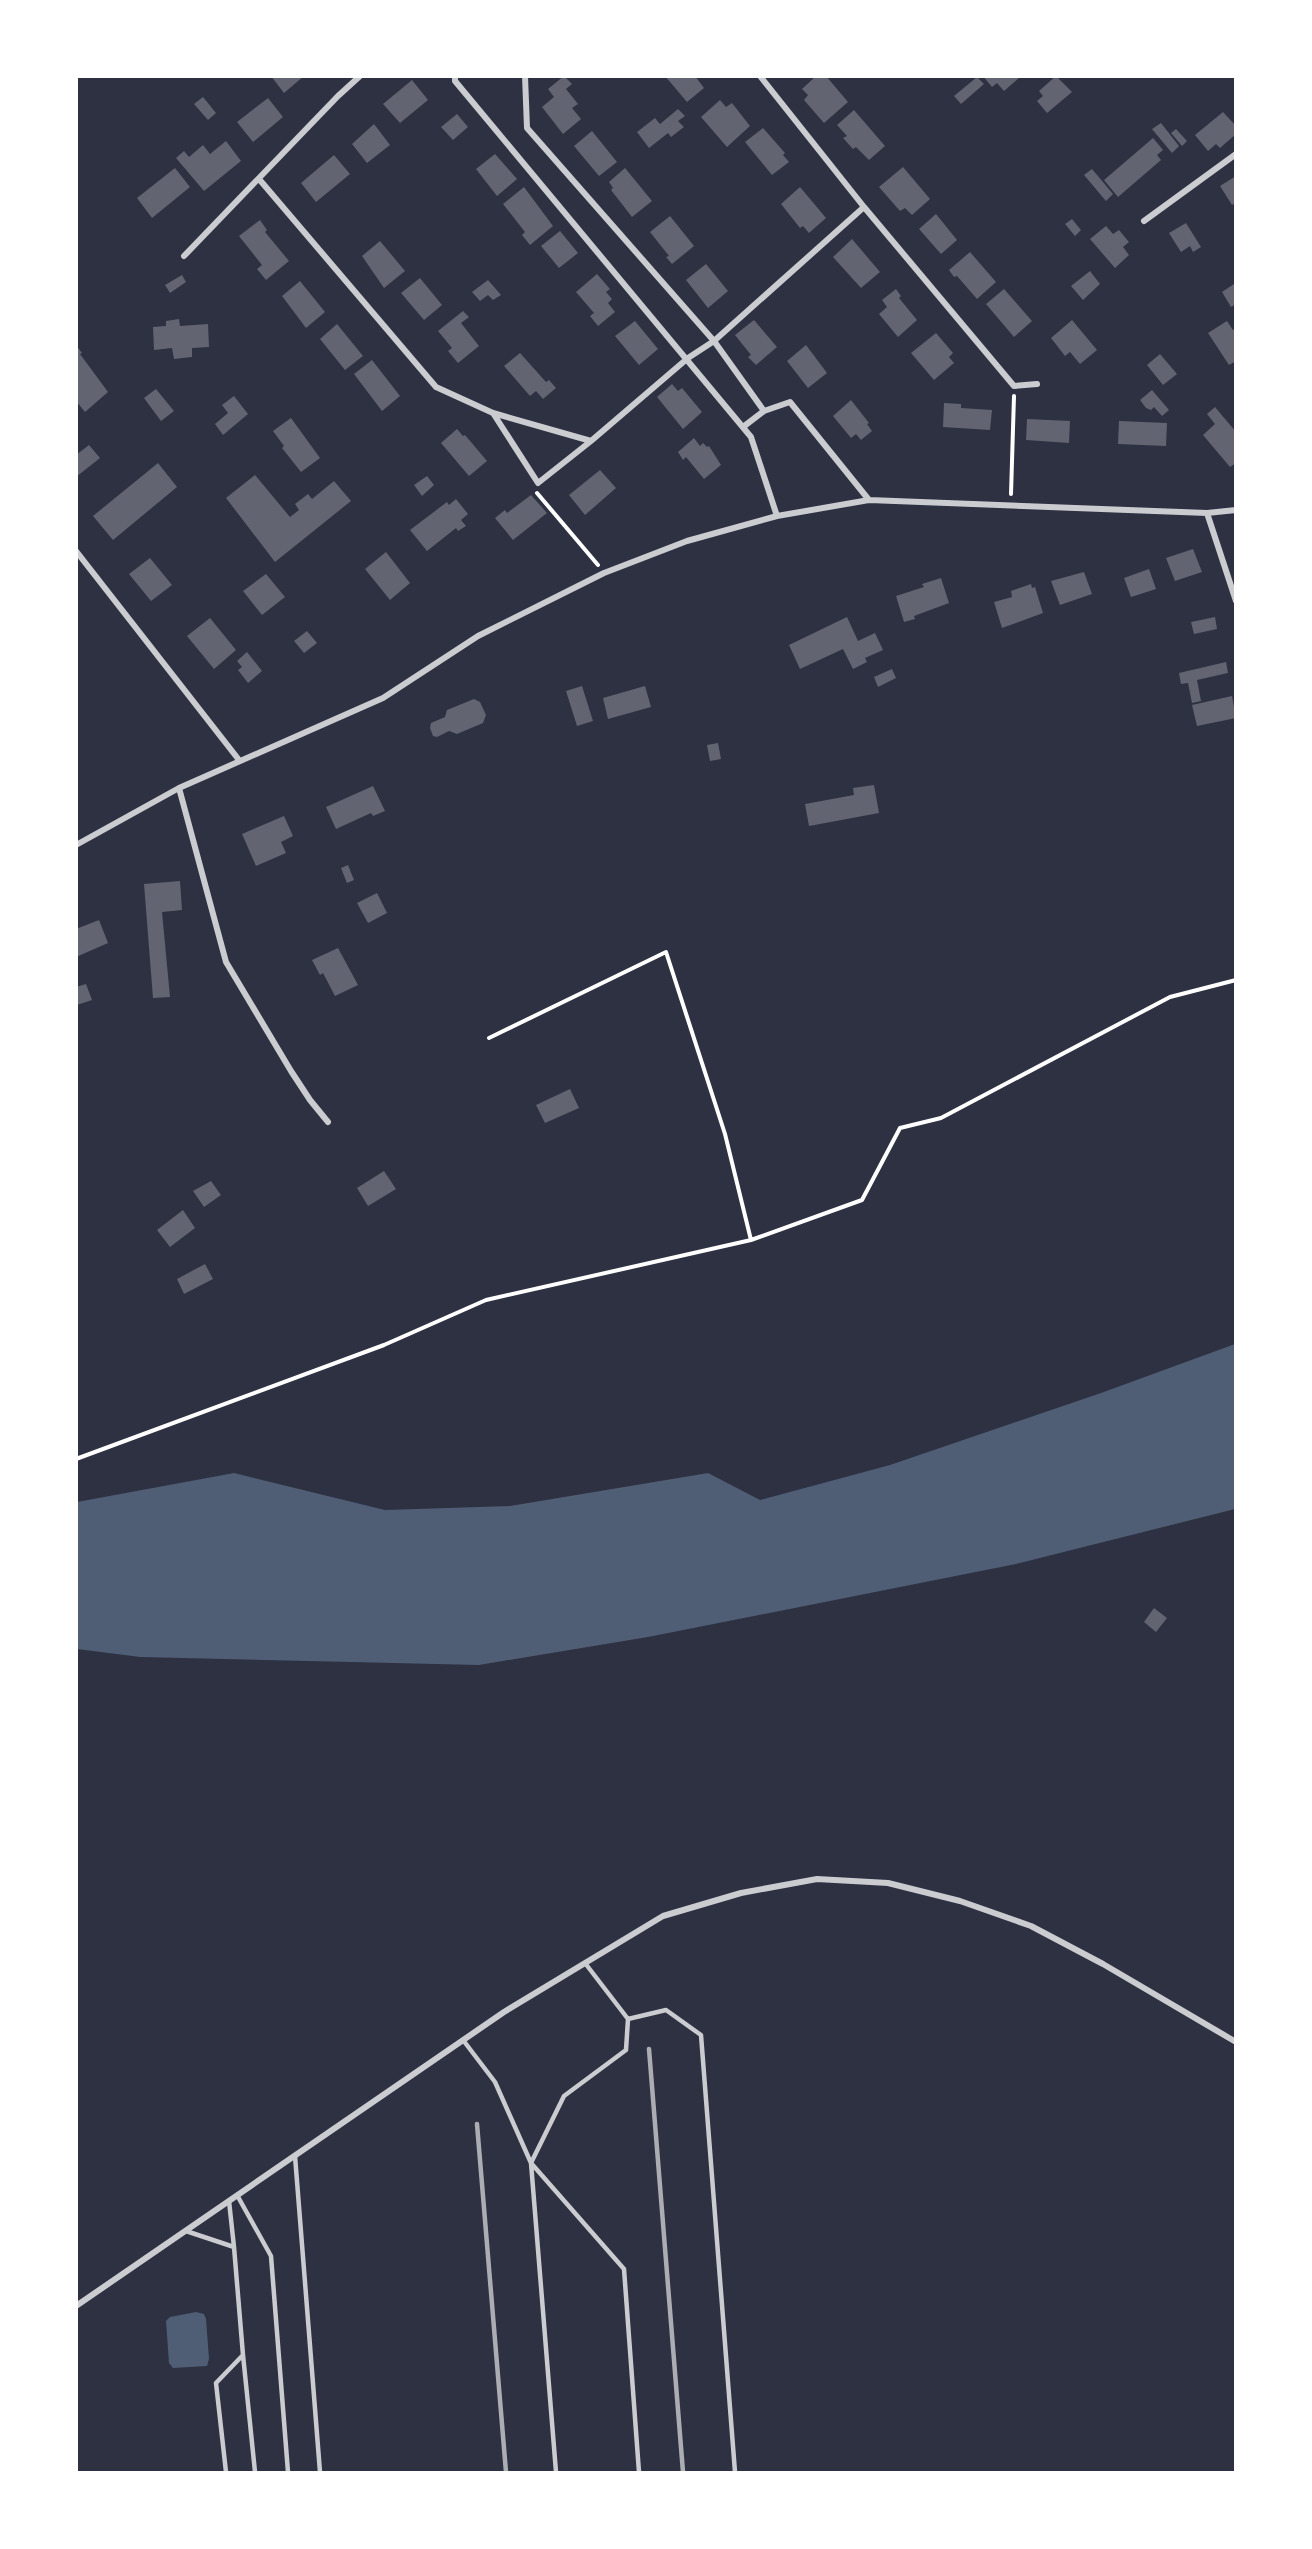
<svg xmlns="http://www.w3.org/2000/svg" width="1312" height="2549" viewBox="0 0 1312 2549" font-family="Figtree,sans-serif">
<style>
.water{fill:#4f5d75}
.building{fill:#626471}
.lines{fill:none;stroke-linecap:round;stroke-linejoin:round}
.path{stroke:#fff;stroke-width:4}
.service{stroke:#caccd0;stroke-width:4.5}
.minor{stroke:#caccd0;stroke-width:6}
.rail{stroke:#abadb3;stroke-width:4.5}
</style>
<rect width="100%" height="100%" fill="#2d3142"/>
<path class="water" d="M1235,1344V1509L1016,1564L648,1637L479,1665L140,1657L77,1649V1502L234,1473L385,1510L510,1506L708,1473L760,1500L890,1465L1101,1393Z
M196,2312L204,2314L206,2319L209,2359L207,2366L173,2368L169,2363L166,2321L170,2317Z"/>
<path class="building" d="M271,76H304L284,93Z
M564,76L572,84L566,89L578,104L572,108L581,119L563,134L542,107L554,97L548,89Z
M665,76H695L704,88L687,102Z
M816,76H826L848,102L824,123L804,100L808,95L802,89Z
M983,76H1021L1004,91L997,83L992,87Z
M1056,76L1072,92L1047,113L1037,101L1043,96L1039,91Z
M977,77L984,84L961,104L954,96Z
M412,80L428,100L400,123L383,104Z
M203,97L216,113L208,120L194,104Z
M268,98L283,117L253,142L237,122Z
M720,100L726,107L732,103L750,126L727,147L701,117Z
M678,109L685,116L678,121L684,127L671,137L668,133L649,148L637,132L655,118L660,124Z
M854,110L885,146L869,160L856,147L853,149L843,138L847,136L837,125Z
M1223,112L1236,126V134L1220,148L1216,144L1208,151L1195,135Z
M457,114L468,127L453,140L441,127Z
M1161,123L1179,146L1172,153L1152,129Z
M374,124L390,145L367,163L352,144Z
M763,128L785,153L783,155L789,162L772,175L745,142Z
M1176,129L1187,141L1182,146L1171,133Z
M592,131L617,162L599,176L574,146Z
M1153,138L1163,150L1157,155L1161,160L1118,197L1104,180Z
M226,141L241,161L204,191L176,158L184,151L189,157L203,145L210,154Z
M495,154L517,179L497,196L476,169Z
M334,155L350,174L316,202L301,183Z
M903,167L930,199L912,215L905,208L900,211L879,187Z
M175,168L190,187L152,218L137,198Z
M625,168L652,201L632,217L611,190L613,188L609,182Z
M1092,169L1113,194L1106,201L1084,175Z
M1236,176V202L1232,205L1220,186Z
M524,187L553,226L530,245L522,235L525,232L503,204Z
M800,187L826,218L809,233L803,226L800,228L781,204Z
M936,214L957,240L941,254L919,229Z
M670,216L694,246L672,264L666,257L669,256L650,232Z
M1072,219L1081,230L1075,236L1065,224Z
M260,220L267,230L265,232L289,261L266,280L257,269L262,265L239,236Z
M1186,223L1201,247L1193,252L1190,246L1181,252L1169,233Z
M1106,226L1113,234L1119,230L1129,242L1123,247L1129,255L1115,268L1090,239Z
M560,231L578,253L559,268L541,246Z
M852,239L880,272L861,288L833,257Z
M380,241L405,271L384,288L362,256Z
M970,252L996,282L977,299L957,276L954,277L949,270Z
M706,264L728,291L708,308L686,280Z
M1090,271L1100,284L1083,300L1071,286Z
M597,274L610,289L606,292L612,299L608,303L615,312L598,326L590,316L594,313L576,292Z
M182,275L186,282L170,293L165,285Z
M420,278L442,305L424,320L401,293Z
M488,280L501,295L493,300L488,295L480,301L472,292Z
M300,281L325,312L306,328L282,296Z
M1234,284L1236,304L1231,307L1222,292Z
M896,289L901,296L899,298L917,320L898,337L879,314L887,307L882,300Z
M1004,289L1032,321L1014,337L986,304Z
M463,311L469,317L461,323L479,346L458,363L448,351L452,348L438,331Z
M179,319L180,326L208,324L209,347L192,348V357L174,359L172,348L154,350L153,327L166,326V321Z
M754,320L777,347L756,365L748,357L751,355L735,335Z
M1072,320L1097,350L1080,364L1070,352L1065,356L1051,338Z
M635,321L658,349L639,365L615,336Z
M1227,321L1233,330L1236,328V361L1229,365L1208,333Z
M337,324L363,356L345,370L320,339Z
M936,333L953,353L949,357L954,363L934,380L911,353Z
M76,345L82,353L80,354L108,392L85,412L76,401Z
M806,345L827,373L808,388L787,361Z
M520,353L546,382L549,380L556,388L543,399L536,391L530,396L504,366Z
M1160,354L1177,374L1163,385L1147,365Z
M372,360L400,396L382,411L354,374Z
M672,384L678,391L682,388L702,412L683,429L657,397Z
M156,389L174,411L161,421L144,398Z
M1152,390L1169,410L1162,416L1154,407L1151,410L1146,408L1140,400Z
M234,396L248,414L223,435L215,424L228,413L222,405Z
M851,400L869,423L867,424L872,431L861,440L856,434L851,438L833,416Z
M944,403L961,404V408L992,410L990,430L943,427Z
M1215,407L1236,432V463L1230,467L1203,435L1215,424L1207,414Z
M291,418L320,458L301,472L282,448L284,446L273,431Z
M1027,419L1070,421L1069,443L1026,440Z
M1119,421L1167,423L1166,446L1118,444Z
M457,429L463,436L465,435L487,461L469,476L441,443Z
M694,438L700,446L703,443L707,447L709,446L721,465L704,479L686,457L683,460L678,452Z
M89,445L100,458L76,477V455Z
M158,463L177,487L113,540L93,516Z
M600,470L616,488L585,515L569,495Z
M255,475L290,517L299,510L295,504L308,494L312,499L334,481L351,501L275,562L226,498Z
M427,476L434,485L422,496L414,485Z
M531,495L547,513L513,540L495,518L505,510L507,513Z
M456,499L468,514L461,520L466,526L458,531L456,528L427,551L410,530L447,502L449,505Z
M1193,549L1202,572L1175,581L1166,558Z
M386,552L410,583L390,600L365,569Z
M150,558L172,585L151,601L129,574Z
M1149,569L1156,589L1131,597L1124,578Z
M1084,572L1092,594L1060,605L1051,581Z
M266,574L285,597L262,615L243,591Z
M941,578L949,603L914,616L915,619L904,622L896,596L924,587L922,584Z
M1031,584L1032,588L1035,587L1043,613L1002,628L994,602L1012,597L1011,591Z
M847,617L858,641L875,633L883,650L865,658L867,662L853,669L843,649L800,669L789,645Z
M1215,617L1217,629L1194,634L1191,622Z
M210,618L236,650L214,669L187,636Z
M307,631L317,643L304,653L294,641Z
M247,652L262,671L248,683L238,670L242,667L237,661Z
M1226,662L1228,673L1197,680L1201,701L1192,703L1188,683L1181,684L1179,673Z
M892,669L896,678L878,687L874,677Z
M582,686L593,721L577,726L566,691Z
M645,686L651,707L608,719L603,698Z
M1232,696L1236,718L1197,726L1192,705Z
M474,699L480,702L486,715L483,723L457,734L449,731L437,737L433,736L430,728L431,723L445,717L447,710Z
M718,743L721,759L710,761L707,745Z
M874,785L879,813L809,826L805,804L854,795L853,788Z
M373,786L385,811L373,816L371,813L336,829L326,807Z
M284,816L293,836L281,842L286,853L256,866L242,834Z
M348,865L354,880L347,883L341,868Z
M180,881L182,910L162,912L170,997L153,998L144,884Z
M377,893L387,913L368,923L357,903Z
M99,920L108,943L76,957V929Z
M338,948L358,985L335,996L323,973L320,975L312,960Z
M86,984L92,1000L77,1005L76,987Z
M570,1089L579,1108L545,1123L536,1105Z
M384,1171L396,1189L368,1206L357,1188Z
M211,1181L221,1195L204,1207L193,1191Z
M183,1210L195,1228L170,1247L157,1230Z
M205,1264L213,1279L184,1294L177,1279Z
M1154,1608L1167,1618L1156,1632L1144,1622Z"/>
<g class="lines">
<path class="path" d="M537,493L598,565
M1011,494L1014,396
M489,1038L666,952L725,1134L751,1240
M76,1459L384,1345L486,1300L751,1240L862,1200L900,1128L941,1118L1170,997L1236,980"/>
<path class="service" d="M628,2019L666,2010L701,2035L735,2472
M463,2040L495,2082L531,2163L624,2269L639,2472
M295,2156L320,2472
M237,2195L271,2256L288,2472
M229,2201L234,2247
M186,2231L234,2247L243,2355L216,2383L226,2472
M243,2355L255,2472
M556,2472L531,2163L564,2096L626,2050L628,2019L585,1963"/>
<path class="minor" d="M455,76V81L751,437L777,516
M525,76L527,128L714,341L764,411L790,402L869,500
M760,76L864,207L1014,386L1037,384
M259,179L436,387L493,413L538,483L591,441
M1144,221L1236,154
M184,256L338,96L360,76
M493,413L591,441L688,358L714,341L864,207
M743,427L764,411
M1207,513L1236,601
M76,551L239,760
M179,788L226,962L291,1071L310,1100L328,1122
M76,845L179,788L383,698L478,636L604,573L687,541L777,516L869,500L1207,513L1236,510
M76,2306L504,2012L663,1916L741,1893L817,1879L888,1883L960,1901L1031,1926L1103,1964L1236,2042"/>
<path class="rail" d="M649,2049L683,2472
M477,2124L506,2472"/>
</g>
<rect width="1312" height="2549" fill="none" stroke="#ffffff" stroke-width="156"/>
</svg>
